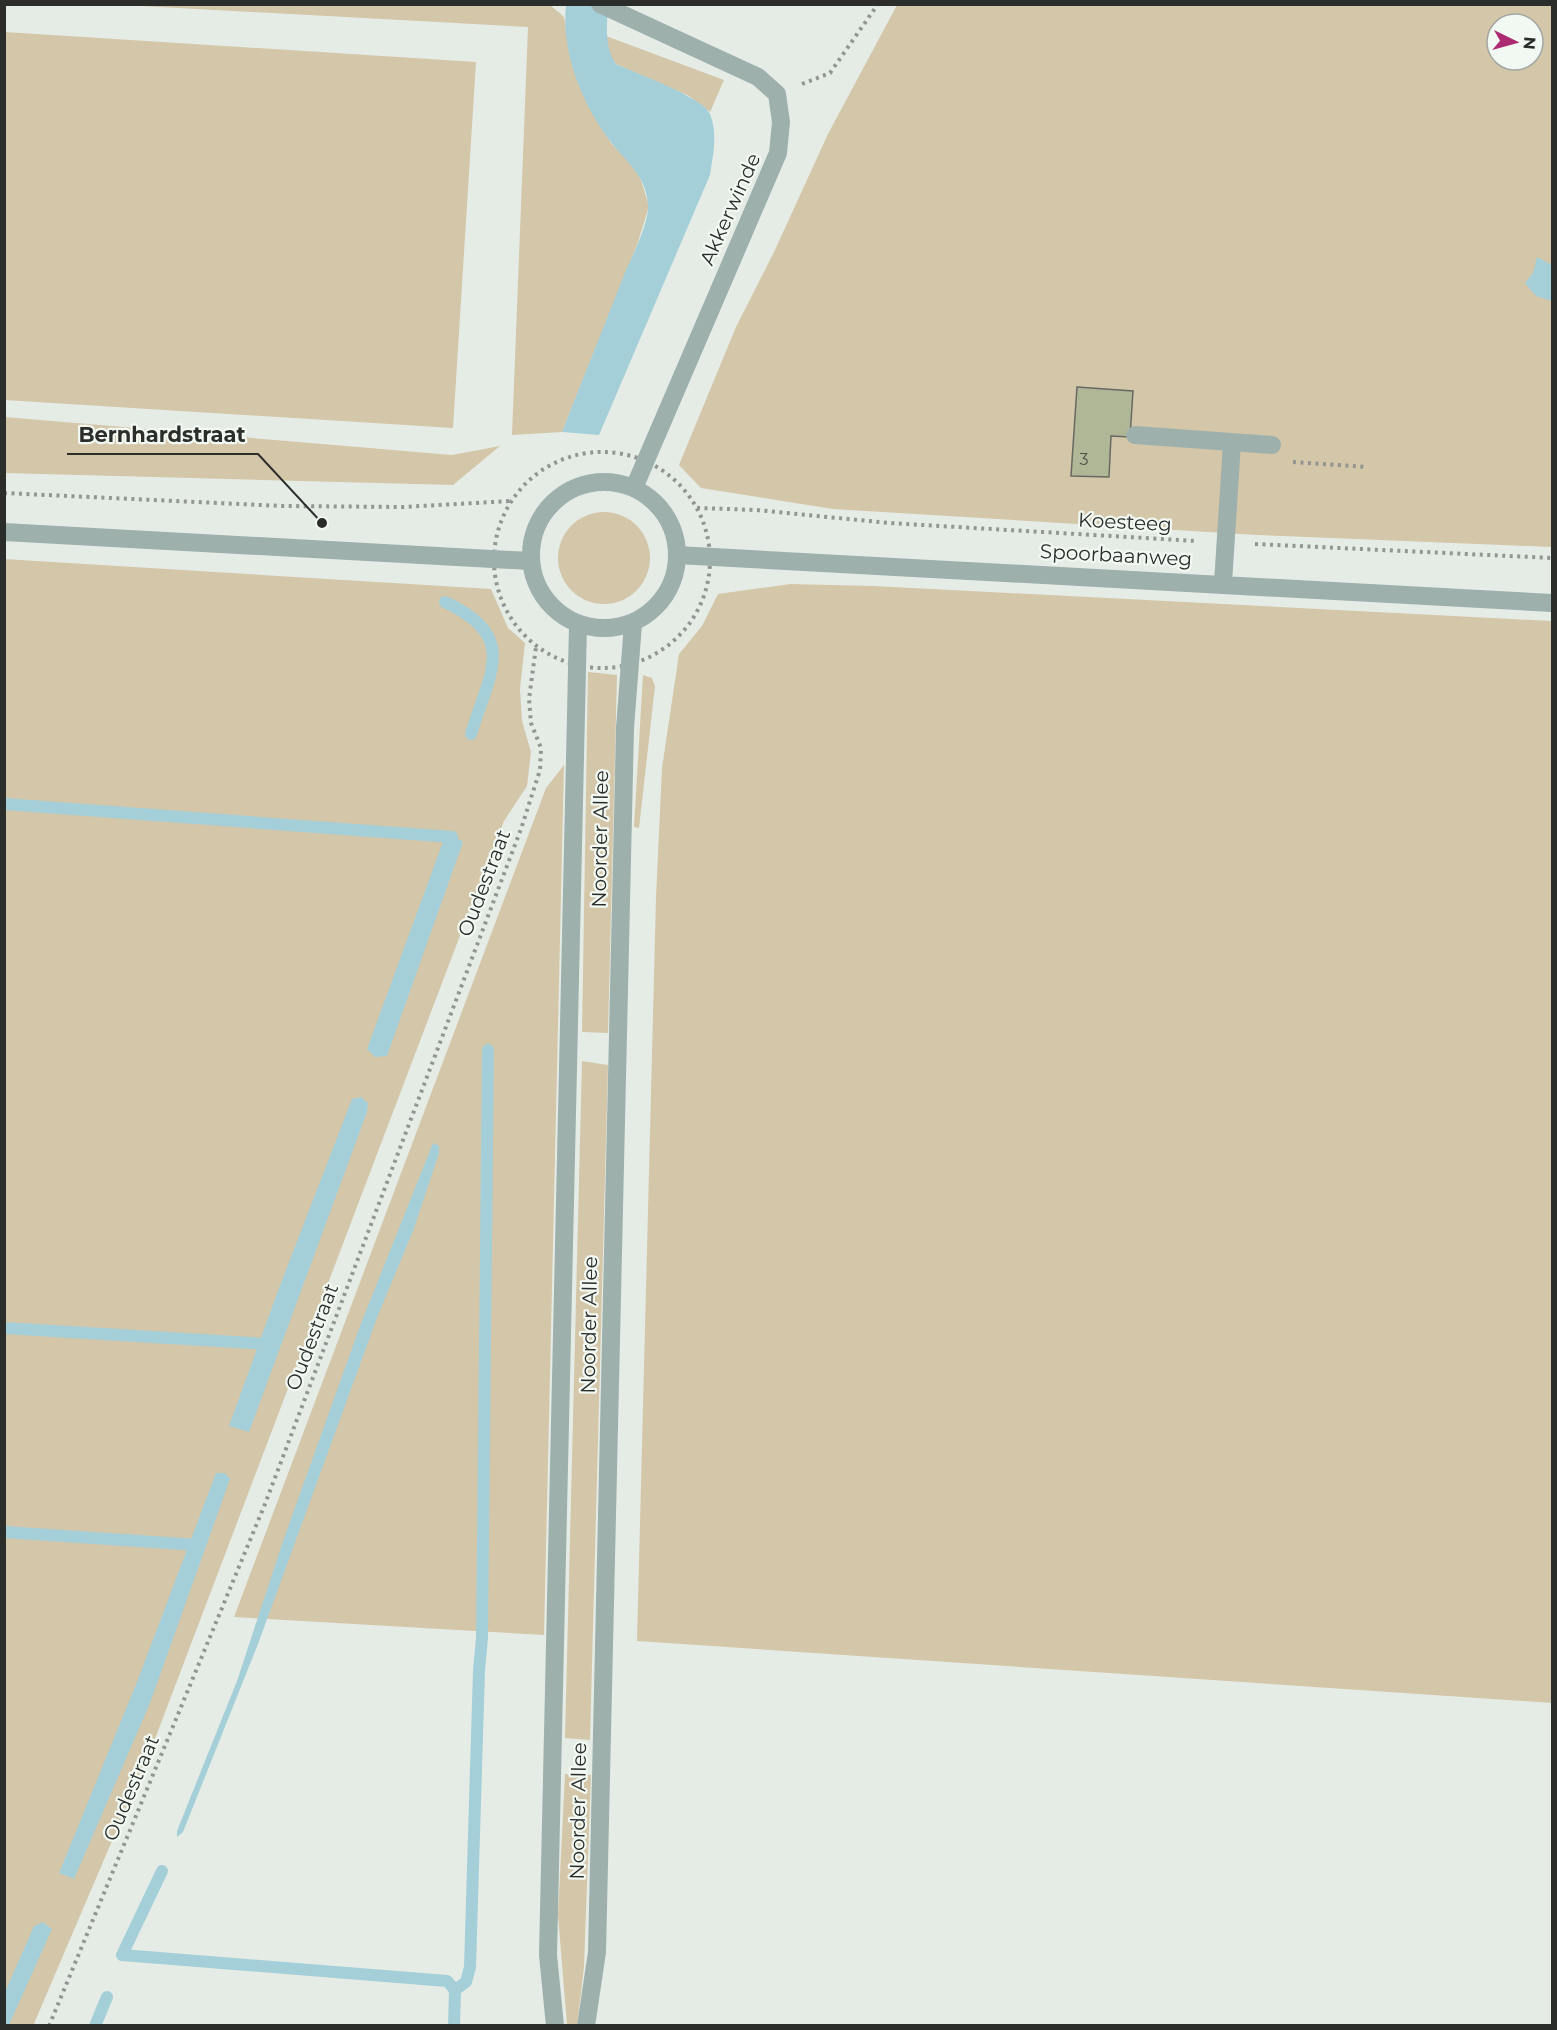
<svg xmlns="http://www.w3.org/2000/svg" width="1557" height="2030" viewBox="0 0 1557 2030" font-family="Montserrat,sans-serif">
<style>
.green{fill:#d4c6a8;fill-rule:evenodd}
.water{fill:#a5cfd8}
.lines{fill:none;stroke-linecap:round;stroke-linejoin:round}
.stream{stroke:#a5cfd8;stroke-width:12}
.building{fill:#afb796;stroke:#676962;stroke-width:1.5}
.path{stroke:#919692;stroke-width:4;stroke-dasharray:3 4.5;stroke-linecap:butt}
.minor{stroke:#9eb0ac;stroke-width:18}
.labels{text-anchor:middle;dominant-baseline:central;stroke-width:4.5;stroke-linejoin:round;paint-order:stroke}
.number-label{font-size:16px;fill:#4c5046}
.street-label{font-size:20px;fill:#2b2d2b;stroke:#f2f9f3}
.leader{fill:none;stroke:#2b2d2b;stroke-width:2}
.callout-dot{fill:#2b2d2b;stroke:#f2f9f3;stroke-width:2}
.callout-label{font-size:21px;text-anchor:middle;font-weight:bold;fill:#2b2d2b;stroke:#f2f9f3;stroke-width:4.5;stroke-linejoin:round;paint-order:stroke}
</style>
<rect width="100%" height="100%" fill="#e5ece6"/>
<path class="green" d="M549,4L564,17L572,63L611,143L638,171L649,206L638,242L562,432L512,435L528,27L123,5Z
M897,5H1552V547L1257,535L833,509L701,488L679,465L736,327L774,252L828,134ZM1497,24H1533V60H1497Z
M5,32L476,62L453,428L5,400Z
M606,36L724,80L710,112L689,96L616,64L609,54Z
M5,417L452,455L500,446L453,485L5,473Z
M558 558a46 46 0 1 1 92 0a46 46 0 1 1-92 0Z
M4,559L491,589L508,628L525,643L520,689L522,721L531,752L527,786L504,821L491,854L150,1752L33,2026L4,2025Z
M790,584L874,586L1552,621V1703L637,1641L656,897L662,768L679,654L702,626L718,594Z
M588,672L617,675L608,1033L582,1032Z
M643,675L652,678L655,686L639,828L634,827Z
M564,765L544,1635L234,1617L546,788Z
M582,1061L608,1065L590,1740L565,1738Z
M565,1774L591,1775L584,1967L577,2026L567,2025L558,1915Z"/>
<path class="water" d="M566,5H608C607,26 604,46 616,64C635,73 703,97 710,114C718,134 713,155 710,175L599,435L562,432C583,378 605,324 626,270C633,255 649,222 648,206C647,176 626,162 610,141C582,103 561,53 566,5Z
M1537,257L1552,265V301L1536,296L1525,283L1533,273Z
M447,831L463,842L387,1056L375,1057L367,1049Z
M361,1097L368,1103L367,1112L249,1432L229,1426L279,1288L352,1099Z
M433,1143L439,1146V1153L413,1231L378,1315L258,1644L183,1832L177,1837V1831L237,1681L282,1544L360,1326Z
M216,1473H225L230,1479L150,1703L74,1879L59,1873L137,1682Z
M43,1922L52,1929L9,2025H5V1992L34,1926Z"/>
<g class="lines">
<path class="stream" d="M445,602C519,637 490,671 471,734
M4,804L452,837
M4,1328L267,1344
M4,1532L198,1545
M162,1871L122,1955L447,1981L455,1990L454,2026
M455,1990L466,1982L470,1967L479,1670L482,1638L488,1050
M95,2026L107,1997"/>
</g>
<path class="building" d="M1077,387L1133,391L1130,437L1111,436L1109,477L1071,476Z"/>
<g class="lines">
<path class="path" d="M802,84L830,73L878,4
M494 560a108 108 0 1 1 216 0a108 108 0 1 1-216 0Z
M1293,462L1367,467
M4,493L282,506L403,507L510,501
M697,508L756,510L889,523L1196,541
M1255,544L1552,558
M49,2026L265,1504L521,829L540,770L541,748L531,723L529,699L536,647"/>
<path class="minor" d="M600,4L758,77L777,94L781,122L778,153L634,488
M1135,435L1272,445
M531 555a73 73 0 1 1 146 0a73 73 0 1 1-146 0Z
M4,532L530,561
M677,555L1552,603
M1223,583L1232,443
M555,2026L548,1955L578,625
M586,2026L597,1952L625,728L633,624"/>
</g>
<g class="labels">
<g class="number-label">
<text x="1084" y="459">3</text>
</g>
<g class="street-label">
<text transform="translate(730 209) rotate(-66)">Akkerwinde</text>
<text transform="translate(1125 522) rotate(3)">Koesteeg</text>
<text transform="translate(1116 555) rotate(3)">Spoorbaanweg</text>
<text transform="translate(600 839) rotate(-89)">Noorder Allee</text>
<text transform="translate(484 883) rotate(-69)">Oudestraat</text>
<text transform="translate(589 1325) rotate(-89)">Noorder Allee</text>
<text transform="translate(312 1337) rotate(-69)">Oudestraat</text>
<text transform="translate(131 1788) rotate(-67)">Oudestraat</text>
<text transform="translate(578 1811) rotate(-89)">Noorder Allee</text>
</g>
</g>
<path class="leader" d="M322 523L258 454H67"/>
<circle class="callout-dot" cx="322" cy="523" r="6"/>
<g class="callout-label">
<text x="162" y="442">Bernhardstraat</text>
</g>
<rect width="1557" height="2030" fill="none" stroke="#2b2d2b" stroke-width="12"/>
<g transform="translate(1515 42) rotate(95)"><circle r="28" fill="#f2f9f3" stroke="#a2a7a3" stroke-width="1.5"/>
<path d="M0-4.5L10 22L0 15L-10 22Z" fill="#ad2971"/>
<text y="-9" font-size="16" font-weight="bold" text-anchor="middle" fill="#2b2d2b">N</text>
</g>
</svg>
